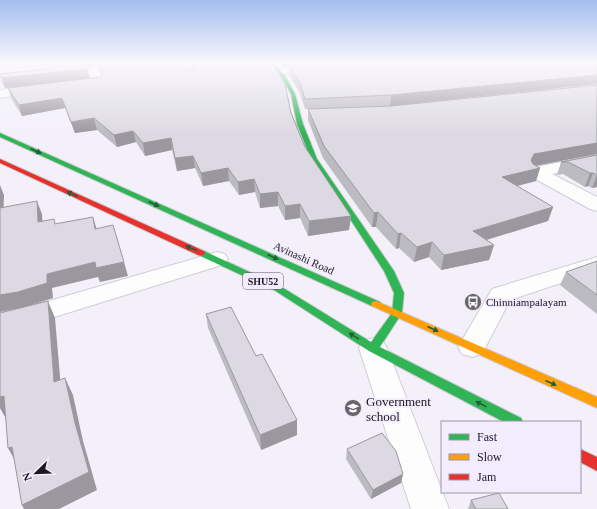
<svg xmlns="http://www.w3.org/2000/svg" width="597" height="509" viewBox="0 0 597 509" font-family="Georgia,serif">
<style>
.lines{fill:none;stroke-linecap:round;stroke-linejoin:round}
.street-casing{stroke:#cfcdd5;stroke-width:2}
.fast-casing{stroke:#cfcdd5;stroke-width:2}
.slow-casing{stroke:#cfcdd5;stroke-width:2}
.jam-casing{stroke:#cfcdd5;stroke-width:2}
.street{fill:#fdfdfe;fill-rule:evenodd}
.fast{fill:#30b455;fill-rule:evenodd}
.slow{fill:#ff9f0a;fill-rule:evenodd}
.jam{fill:#e5322d;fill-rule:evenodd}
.wall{fill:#bdbbc2;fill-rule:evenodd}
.shaded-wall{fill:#9a989e}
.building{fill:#dcd9e2;stroke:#9a989e}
.oneway{fill:#245e38}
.labels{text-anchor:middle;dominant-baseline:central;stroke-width:3.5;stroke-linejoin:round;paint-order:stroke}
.shield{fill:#f2ecfe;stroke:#5c5863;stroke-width:1}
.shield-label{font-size:10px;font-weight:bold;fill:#1b1820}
.street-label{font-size:11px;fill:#1b1820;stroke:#f2ecfe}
.poi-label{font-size:11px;fill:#1b1820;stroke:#f2ecfe;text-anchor:start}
.near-poi-label{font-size:13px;fill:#1b1820;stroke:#f2ecfe;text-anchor:start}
</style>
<rect width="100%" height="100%" fill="#f3f0fa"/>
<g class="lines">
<g class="street-casing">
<path id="street" d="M177,63H187L197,76L196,78H188Z
M334,63H367L362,66L279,74L274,71L279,68Z
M93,66L98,69L104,83L102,85L74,88L70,87L68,85L70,83L91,80L88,69Z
M39,85L43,87L45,89L43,91L0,98V90Z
M597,155V165L552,174L597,197V211L590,209L530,176L528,172L530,168L536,167Z
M217,252L225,254L228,259L225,264L35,323L0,331V313L25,308Z
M597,257V271L510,300L482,354L472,357L462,354L458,347L492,289Z
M373,338L383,341L387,348L449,509H411L359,348L363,341Z"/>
</g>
<g class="fast-casing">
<path id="fast" d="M270,63H274L285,76L295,94L303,124L317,159L394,271L404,293L402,313L380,347L521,418L523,422H504L369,351L274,290L198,255L197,253L198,251H204L280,286L371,342L392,313L394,293L384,271L311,159L297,124L291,94L281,76Z
M0,133L380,302L381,304L380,306H372L0,137Z"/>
</g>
<g class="slow-casing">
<path id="slow" d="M376,301L597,397V408L372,306L371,304L372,302Z"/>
</g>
<g class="jam-casing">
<path id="jam" d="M0,159L204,251L205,253L204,255H198L0,163Z
M580,449L597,457V471L580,462Z"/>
</g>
<use href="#street" class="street"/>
<use href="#fast" class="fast"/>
<use href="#slow" class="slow"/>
<use href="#jam" class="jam"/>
</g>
<path class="wall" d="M46,63H180L186,70H194L189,63H272L305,147L351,216L349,230L308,236L300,218L285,220L278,206L260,208L255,192L239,195L229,181L203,186L195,168L177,171L172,150L145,156L136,142L117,147L97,130L75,133L65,108L22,116L11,98L8,88L33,85L5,88L2,83L0,76V74L47,69ZM92,65L99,68L102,75L100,77L89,78L87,68Z
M278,63H597L390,106L305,109L300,93L289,75V66H282Z
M597,85V154L535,165L540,168L536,181L517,186L553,207L548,221L487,240L494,245L489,260L441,270L429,257L414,262L399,248L396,249L376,227H372L323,158L308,120V109L391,106Z
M597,155V187L592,188L588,186L585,187L563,174L557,175L561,162Z
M597,261V314L560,285L566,272Z
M206,314L256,356L297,435L261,450L208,328Z
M347,449L403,474L401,483L371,499L346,459Z
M471,500L508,509H468Z"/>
<path class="shaded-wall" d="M86,63H92V65L87,68L89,79L5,88L2,78Z
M282,63H322L282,66Z
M597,75V84L390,106L391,95Z
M62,98L65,108L22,116L19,105Z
M94,118L97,130L75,133L71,122Z
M133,131L136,142L117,147L114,135Z
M171,138L172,150L145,156L143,143Z
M597,143V154L530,167L540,168L536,181L498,191L502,177L531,160L534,154Z
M193,156L195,168L177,171L175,158Z
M228,168L229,181L203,186L201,173Z
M590,173H593L588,186L585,187Z
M597,175V187L592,188Z
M254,179L255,192L239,195L238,182Z
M0,185L4,195L3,222L0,215Z
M278,192V206L260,208V194Z
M37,201L42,214L43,236L38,222Z
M300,204V218L285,220V206Z
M553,207L548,221L469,245L473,231Z
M378,212L376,227H372L374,213Z
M351,216L349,230L308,236L309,221Z
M93,217L97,230L95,229Z
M401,233L399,248L396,249L398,234Z
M432,242L429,257L414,262L417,247Z
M494,245L489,260L441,270L444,255Z
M95,262H124L128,276L100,282L98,277L52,288L53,298L25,307L0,312V295L47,274Z
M48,301L55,318L62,400L54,382Z
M65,378L73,395L83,441L97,490L59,509H24L22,505L75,423Z
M4,396L14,414L5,417L0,408V397Z
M297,420V435L261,450L260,435Z
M12,447L18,466L8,448Z
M403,474L401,483L371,499L373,490Z"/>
<path class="building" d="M46,63H86L87,69L2,78L0,75V74L47,69Z
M98,63H180L186,70H195L197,66L194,63H272L285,84L291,113L305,147L351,216L309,221L300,204L285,206L278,192L260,194L254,179L238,182L228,168L201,173L193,156L175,158L171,138L143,143L133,131L114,135L94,118L71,122L62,98L19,105L8,88L100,77L103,73Z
M319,63H597V75L391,95L305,99L300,83L289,65Z
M597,85V143L534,154L531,160L533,164L540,168L502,177L553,207L473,231L494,245L444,255L432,242L417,247L401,233L398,234L378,212L374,213L324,146L308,109L391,106Z
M597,155V175L593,173H590L568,162H561Z
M37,201L38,222L54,219L55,224L93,217L95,229L113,225L124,262L96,268L95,262L47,274V283L18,292L0,295V208Z
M597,261V295L566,272Z
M48,301L54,382L65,378L75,423L89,472L22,505L12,447L8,448L4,396L0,397V313Z
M231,307L256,356L262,354L297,420L260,435L206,314Z
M382,433L396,451L403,474L373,490L347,449Z
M499,493L508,509H476L471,500Z"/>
<defs><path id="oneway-solid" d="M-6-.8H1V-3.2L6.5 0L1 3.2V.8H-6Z"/></defs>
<g class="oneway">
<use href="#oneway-solid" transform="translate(36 151) rotate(24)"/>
<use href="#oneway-solid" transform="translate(72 194) rotate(-155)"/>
<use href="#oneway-solid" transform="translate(154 204) rotate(24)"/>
<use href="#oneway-solid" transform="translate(191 248) rotate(-158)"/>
<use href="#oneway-solid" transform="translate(273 257) rotate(24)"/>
<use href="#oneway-solid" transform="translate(433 329) rotate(25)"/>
<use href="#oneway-solid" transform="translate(354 336) rotate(-148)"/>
<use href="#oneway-solid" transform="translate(551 383) rotate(24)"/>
<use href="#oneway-solid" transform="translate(481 404) rotate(-153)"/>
</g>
<linearGradient id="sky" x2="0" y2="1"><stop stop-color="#a2bdee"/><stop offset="0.47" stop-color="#faf8fd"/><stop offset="1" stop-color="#faf8fd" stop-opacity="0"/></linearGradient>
<rect width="597" height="134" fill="url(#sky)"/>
<defs>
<g id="bus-disc" transform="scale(0.9)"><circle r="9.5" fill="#67646c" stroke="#f2ecfe"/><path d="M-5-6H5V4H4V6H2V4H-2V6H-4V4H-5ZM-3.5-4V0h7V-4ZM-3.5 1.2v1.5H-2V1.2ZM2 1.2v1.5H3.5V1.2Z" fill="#fff"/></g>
<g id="school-disc" transform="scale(0.9)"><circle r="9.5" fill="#67646c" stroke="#f2ecfe"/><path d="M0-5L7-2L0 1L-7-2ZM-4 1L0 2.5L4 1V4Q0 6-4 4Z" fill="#fff"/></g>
</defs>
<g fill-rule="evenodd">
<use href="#bus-disc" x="473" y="302"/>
<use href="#school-disc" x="353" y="408"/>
</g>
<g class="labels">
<rect class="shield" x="243" y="273" width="40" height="16" rx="3"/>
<g class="shield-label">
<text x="263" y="281">SHU52</text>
</g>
<g class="street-label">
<text transform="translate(304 258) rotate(24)">Avinashi Road</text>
</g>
<g class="poi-label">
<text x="486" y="302">Chinniampalayam</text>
</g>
<g class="near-poi-label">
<text x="366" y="401">Government<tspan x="366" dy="15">school</tspan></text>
</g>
</g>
<rect x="441" y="421" width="140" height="72" fill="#f2ecfe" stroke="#9c97a5"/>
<rect x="449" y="434" width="20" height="6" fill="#30b455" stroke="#9c97a5"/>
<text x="477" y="441" font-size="12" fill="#1b1820">Fast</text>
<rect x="449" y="454" width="20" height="6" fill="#ff9f0a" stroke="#9c97a5"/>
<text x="477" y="461" font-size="12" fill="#1b1820">Slow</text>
<rect x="449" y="474" width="20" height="6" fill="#e5322d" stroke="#9c97a5"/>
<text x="477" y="481" font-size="12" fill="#1b1820">Jam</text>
<g transform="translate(36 473) rotate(247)" stroke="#f2ecfe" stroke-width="3" paint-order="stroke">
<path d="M0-3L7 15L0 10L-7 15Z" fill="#1b1820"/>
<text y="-6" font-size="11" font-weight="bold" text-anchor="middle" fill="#1b1820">N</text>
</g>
</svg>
